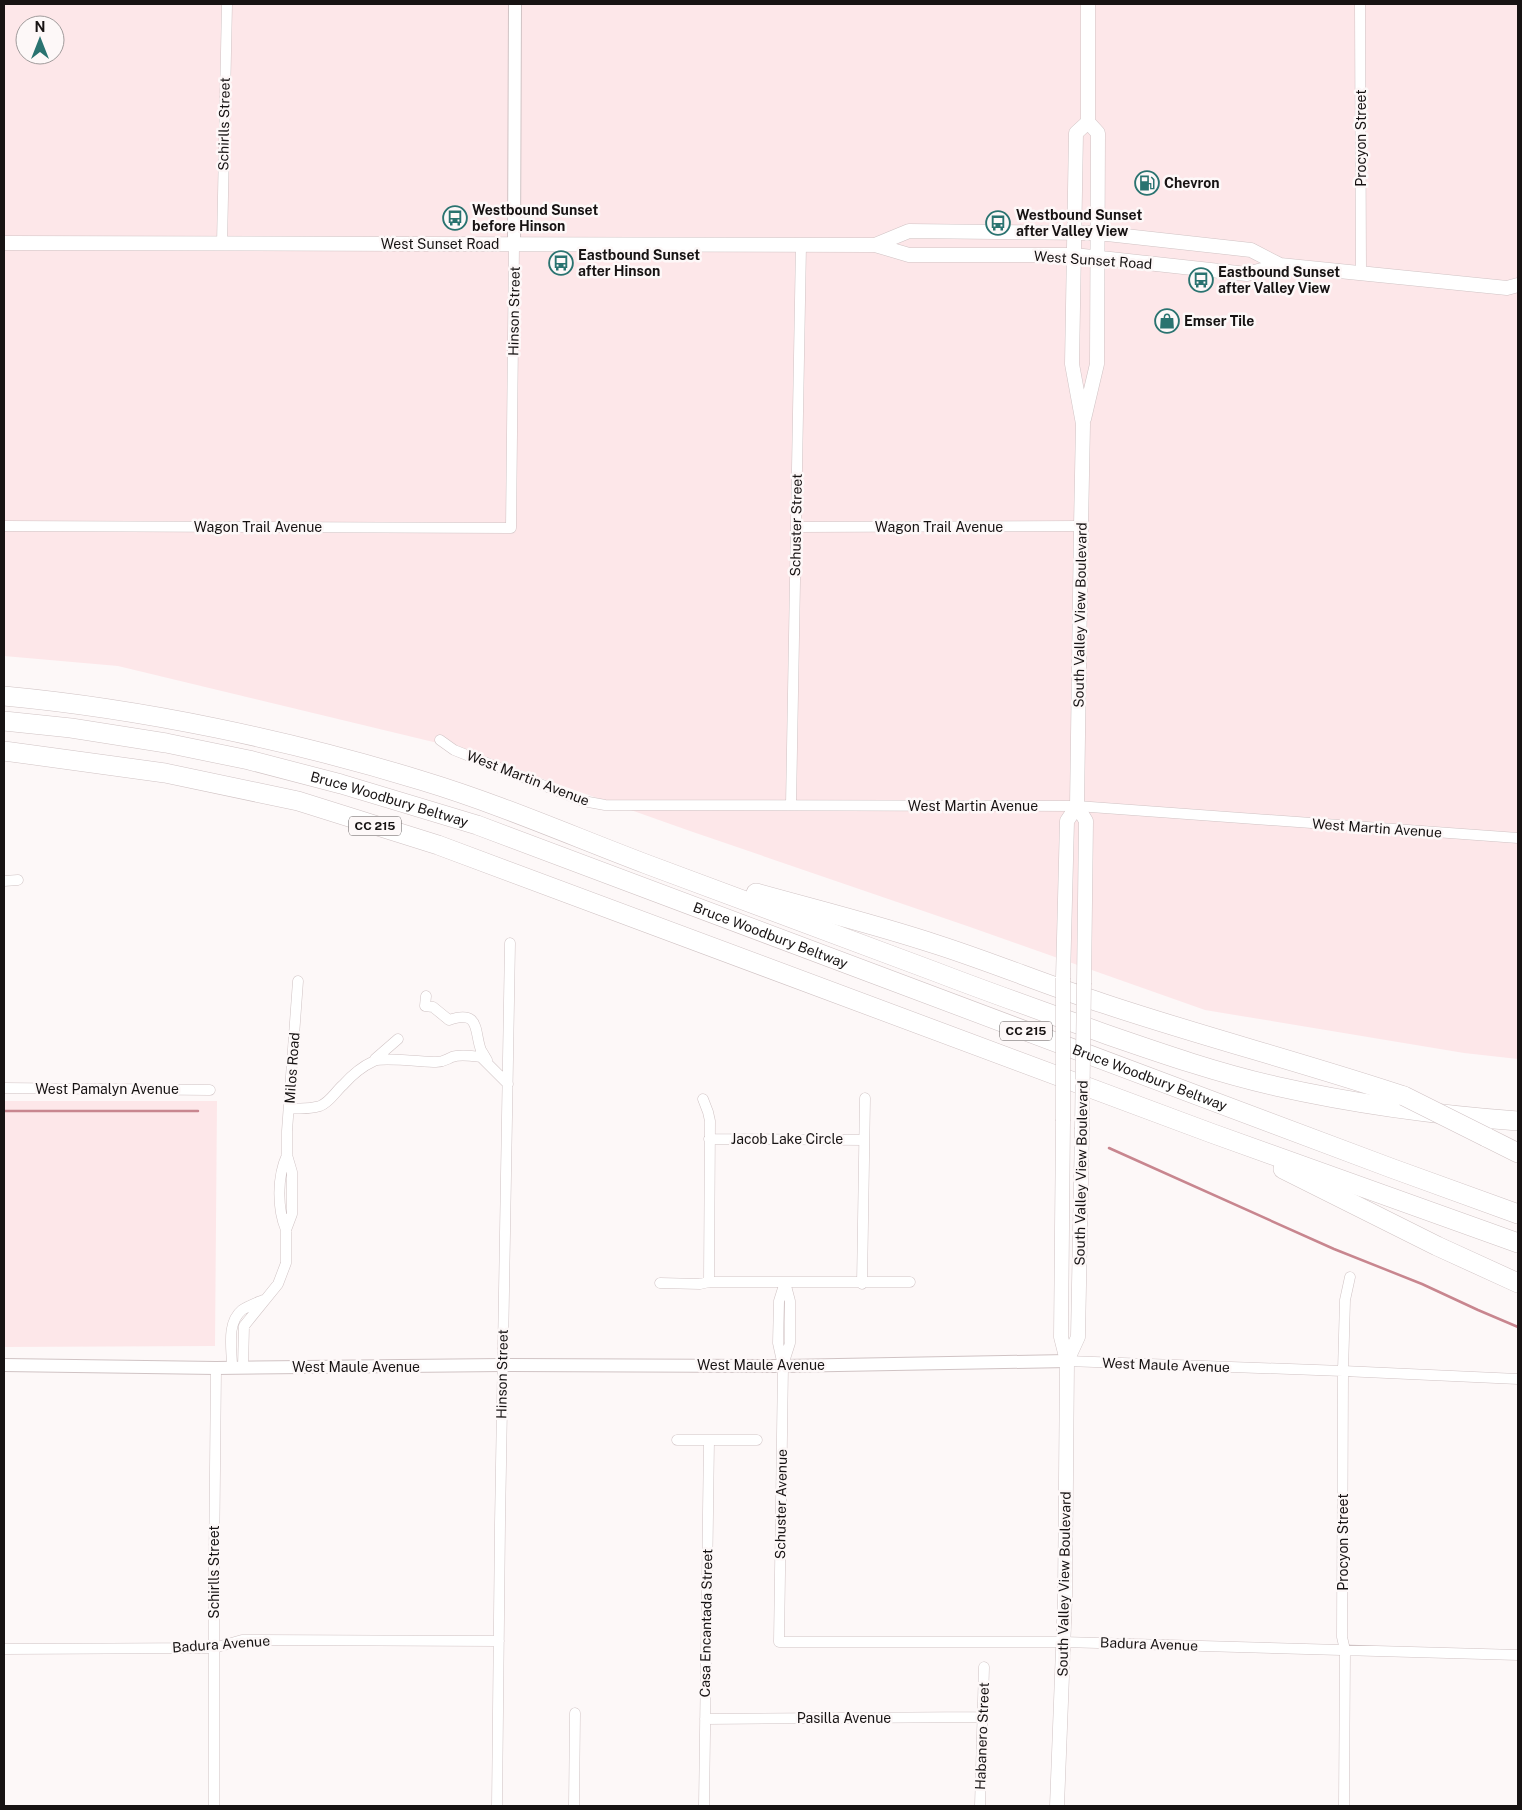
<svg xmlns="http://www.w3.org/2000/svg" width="1522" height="1810" viewBox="0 0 1522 1810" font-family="'Public Sans',sans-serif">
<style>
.built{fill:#fde7e9;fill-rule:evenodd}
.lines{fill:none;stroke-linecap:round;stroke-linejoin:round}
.stream{stroke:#c8868f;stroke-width:2.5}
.minor-casing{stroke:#d0c3c4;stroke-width:11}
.tertiary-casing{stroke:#d0c3c4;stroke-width:14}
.secondary-casing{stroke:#d0c3c4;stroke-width:15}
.motorway-casing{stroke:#d0c3c4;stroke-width:20}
.minor{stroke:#fff;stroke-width:10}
.tertiary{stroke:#fff;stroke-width:12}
.secondary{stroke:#fff;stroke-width:14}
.motorway{stroke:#fff;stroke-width:19}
.secondary-bridge-casing{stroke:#d0c3c4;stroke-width:15;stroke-linecap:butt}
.motorway-bridge-casing{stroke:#d0c3c4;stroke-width:20;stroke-linecap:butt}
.secondary-bridge{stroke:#fff;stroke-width:14}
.motorway-bridge{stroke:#fff;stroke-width:19}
.labels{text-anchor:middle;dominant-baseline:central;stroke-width:5;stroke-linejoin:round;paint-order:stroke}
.shield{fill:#fdf8f8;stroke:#5c5858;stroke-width:1}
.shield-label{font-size:12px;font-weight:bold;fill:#171313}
.street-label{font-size:14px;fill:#171313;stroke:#fdf8f8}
.poi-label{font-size:14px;font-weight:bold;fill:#171313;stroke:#fdf8f8;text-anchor:start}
</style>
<rect width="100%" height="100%" fill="#fdf8f8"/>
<path class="built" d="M4,4H1518V1059L1464,1053L1205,1010L970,927L690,831L450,746L118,666L4,656ZM25,25H55V55H25Z
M4,1101H217L215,1346L4,1347Z"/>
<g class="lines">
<path class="stream" d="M4,1111H198
M1109,1148L1334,1249L1422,1284L1478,1310L1518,1327"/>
<g class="minor-casing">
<path id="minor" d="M1360,4L1361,273
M222,244L227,4
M4,526L511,528L514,245
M796,527L1081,526
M440,740L454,750L583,801L605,805L1077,806L1518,838
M791,805L801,245
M4,881L18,880
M426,996L425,1006L433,1007L449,1020C481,1009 474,1032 481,1050C483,1053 485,1057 487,1060
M375,1059L398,1039
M4,1088L210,1090
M703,1099L708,1112L710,1121L709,1282
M289,1108C299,1109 310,1109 320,1106C330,1102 335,1092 343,1085C351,1076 363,1066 374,1061C383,1057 423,1062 436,1062C444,1062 445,1060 452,1057C460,1054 472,1056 481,1057L508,1084
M709,1139L864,1140
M286,1230C277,1208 277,1177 287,1155
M785,1282L779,1301L778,1343L783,1366L779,1642H1063L1518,1655
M660,1283L700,1284L709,1282H910
M862,1284L865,1098
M1067,1361L1343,1371L1518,1379
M783,1365L790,1343V1301L785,1282
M232,1367C232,1349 226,1323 242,1310C248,1306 256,1303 263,1300
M243,1367L244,1326L278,1284L286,1263V1230L292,1214V1172L287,1155V1131L298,981
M677,1440H757
M4,1649L214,1648L242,1640L499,1641
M705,1719L983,1717
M214,1806V1571L216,1368
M497,1806L500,1523L510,943
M574,1806L575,1713
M704,1806L709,1440
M980,1806L984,1667
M1344,1806L1345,1650L1342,1637L1343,1371L1345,1300L1350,1277"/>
</g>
<g class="tertiary-casing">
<path id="tertiary" d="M514,245L515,4
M4,1365L216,1368L502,1365L783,1366L1067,1361"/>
</g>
<g class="secondary-casing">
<path id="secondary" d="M4,243L875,245L909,255H1074L1247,274L1280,265L1507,288L1518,285
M875,245L909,231L1098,233L1251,250L1280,265
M1084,419L1097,364L1098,133L1088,122V4
M1077,806L1086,821L1084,983
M1063,978L1067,821L1077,806L1081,526L1083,424L1072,364L1076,133L1088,122
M1067,1361L1078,1337L1082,1129
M1057,1806L1065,1597L1067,1361L1061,1337L1063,1121"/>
</g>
<g class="motorway-casing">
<g id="motorway">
<path d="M4,696C143,709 290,740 423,781C499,804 572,836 646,864C743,901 840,936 936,972C993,994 1051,1014 1108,1035C1163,1054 1218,1073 1275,1086C1355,1104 1436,1115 1518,1121"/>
<path id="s1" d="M4,721L71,728L166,743L249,760L341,784L477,825L1391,1168L1518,1214"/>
<path d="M4,751L165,773L298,801L438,845L1211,1133L1518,1243"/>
<path d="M756,893C817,910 878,925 938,945C994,963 1049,986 1105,1004C1204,1037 1305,1063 1404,1096"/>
<path d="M1486,1137L1518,1153"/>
<path d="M1283,1169L1437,1246L1518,1283"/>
</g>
</g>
<use href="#minor" class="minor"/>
<use href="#tertiary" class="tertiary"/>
<use href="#secondary" class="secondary"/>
<use href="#motorway" class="motorway"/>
<g class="secondary-bridge-casing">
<path id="secondary-bridge" d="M1063,1121V978
M1082,1129L1084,983"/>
</g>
<g class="motorway-bridge-casing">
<path id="motorway-bridge" d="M1404,1096L1486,1137"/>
</g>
<use href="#secondary-bridge" class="secondary-bridge"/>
<use href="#motorway-bridge" class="motorway-bridge"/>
</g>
<defs>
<g id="fuel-ring" transform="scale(1.25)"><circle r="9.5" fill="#fdf8f8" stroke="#2a7370" stroke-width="1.5"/><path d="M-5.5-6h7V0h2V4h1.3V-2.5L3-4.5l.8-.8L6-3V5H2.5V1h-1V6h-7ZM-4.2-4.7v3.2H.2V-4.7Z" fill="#2a7370"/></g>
<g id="bus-ring" transform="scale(1.25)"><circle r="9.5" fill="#fdf8f8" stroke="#2a7370" stroke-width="1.5"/><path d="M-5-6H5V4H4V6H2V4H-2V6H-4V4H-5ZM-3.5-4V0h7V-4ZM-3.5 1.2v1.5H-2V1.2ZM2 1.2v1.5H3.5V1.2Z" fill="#2a7370"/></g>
<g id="shop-ring" transform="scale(1.25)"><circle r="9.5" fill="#fdf8f8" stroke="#2a7370" stroke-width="1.5"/><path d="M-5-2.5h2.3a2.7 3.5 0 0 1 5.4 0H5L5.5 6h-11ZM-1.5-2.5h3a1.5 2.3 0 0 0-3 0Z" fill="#2a7370"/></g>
</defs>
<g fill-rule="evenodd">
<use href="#fuel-ring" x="1147" y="183"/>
<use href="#bus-ring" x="455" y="218"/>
<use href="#bus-ring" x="998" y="223"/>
<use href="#bus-ring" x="561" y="263"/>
<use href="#bus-ring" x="1201" y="280"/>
<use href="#shop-ring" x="1167" y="321"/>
</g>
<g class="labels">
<g class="shield">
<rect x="349" y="816.5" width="52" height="19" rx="4"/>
<rect x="1000" y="1021.5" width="52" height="19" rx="4"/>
</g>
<g class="shield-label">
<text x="375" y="826">CC 215</text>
<text x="1026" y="1031">CC 215</text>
</g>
<g class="street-label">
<text transform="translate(224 124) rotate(-89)">Schirlls Street</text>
<text transform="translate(1361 138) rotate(-90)">Procyon Street</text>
<text x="440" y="244">West Sunset Road</text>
<text transform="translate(1093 260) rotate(4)">West Sunset Road</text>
<text transform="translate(514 311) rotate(-89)">Hinson Street</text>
<text transform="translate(796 525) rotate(-89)">Schuster Street</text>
<text x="258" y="527">Wagon Trail Avenue</text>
<text x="939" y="527">Wagon Trail Avenue</text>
<text transform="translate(1080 615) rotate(-89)">South Valley View Boulevard</text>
<text transform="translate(528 778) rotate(21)">West Martin Avenue</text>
<text stroke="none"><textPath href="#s1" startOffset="394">Bruce Woodbury Beltway</textPath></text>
<text x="973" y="806">West Martin Avenue</text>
<text transform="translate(1377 828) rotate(4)">West Martin Avenue</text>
<text stroke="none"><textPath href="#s1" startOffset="799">Bruce Woodbury Beltway</textPath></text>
<text transform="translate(292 1068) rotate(-86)">Milos Road</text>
<text stroke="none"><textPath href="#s1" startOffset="1204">Bruce Woodbury Beltway</textPath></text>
<text x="107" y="1089">West Pamalyn Avenue</text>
<text x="787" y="1139">Jacob Lake Circle</text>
<text transform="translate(1081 1173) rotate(-89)">South Valley View Boulevard</text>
<text x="761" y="1365">West Maule Avenue</text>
<text transform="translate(1166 1365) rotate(2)">West Maule Avenue</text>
<text x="356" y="1367">West Maule Avenue</text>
<text transform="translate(502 1374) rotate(-89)">Hinson Street</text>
<text transform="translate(781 1504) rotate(-89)">Schuster Avenue</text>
<text transform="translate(1343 1542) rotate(-90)">Procyon Street</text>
<text transform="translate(214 1572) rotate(-90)">Schirlls Street</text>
<text transform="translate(1064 1584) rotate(-89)">South Valley View Boulevard</text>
<text transform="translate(706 1623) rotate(-89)">Casa Encantada Street</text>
<text transform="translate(221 1644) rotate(-4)">Badura Avenue</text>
<text transform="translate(1149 1644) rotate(2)">Badura Avenue</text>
<text x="844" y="1718">Pasilla Avenue</text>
<text transform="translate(982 1736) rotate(-88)">Habanero Street</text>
</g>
<g class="poi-label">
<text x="1164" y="183">Chevron</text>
<text x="472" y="210">Westbound Sunset<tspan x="472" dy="16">before Hinson</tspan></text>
<text x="1016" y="215">Westbound Sunset<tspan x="1016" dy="16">after Valley View</tspan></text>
<text x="578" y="255">Eastbound Sunset<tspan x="578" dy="16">after Hinson</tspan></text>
<text x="1218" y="272">Eastbound Sunset<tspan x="1218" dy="16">after Valley View</tspan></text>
<text x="1184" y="321">Emser Tile</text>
</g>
</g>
<rect width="1522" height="1810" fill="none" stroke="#171313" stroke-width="10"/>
<g transform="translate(40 40)"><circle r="24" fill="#fdf8f8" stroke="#a19c9c"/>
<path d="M0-4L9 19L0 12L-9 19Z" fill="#2a7370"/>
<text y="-8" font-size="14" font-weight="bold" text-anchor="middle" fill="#171313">N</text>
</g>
</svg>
